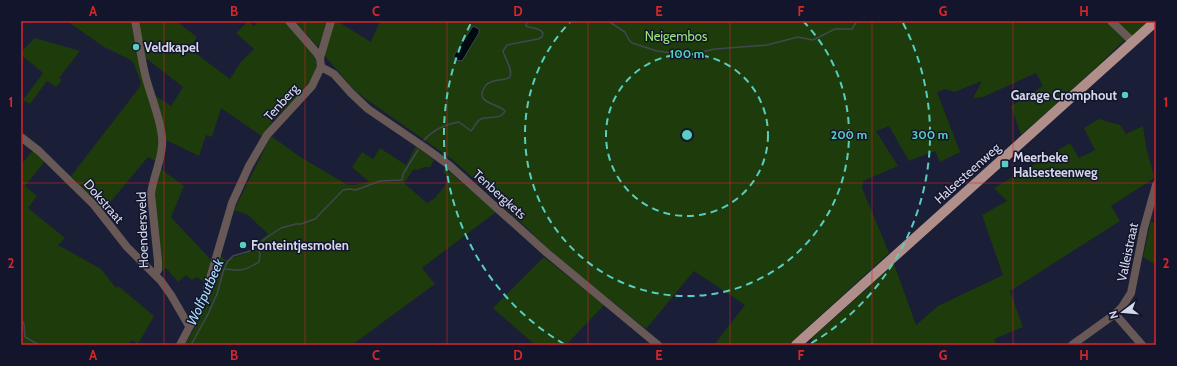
<svg xmlns="http://www.w3.org/2000/svg" width="1177" height="366" viewBox="0 0 1177 366" font-family="Cabin,sans-serif">
<style>
.green{fill:#1d3b0b}
.water{fill:#000a11;stroke:#404852}
.lines{fill:none;stroke-linecap:round;stroke-linejoin:round}
.stream{stroke:#404852;stroke-width:1.5}
.minor{stroke:#685856;stroke-width:8}
.major{stroke:#b08f8a;stroke-width:10}
.grid{fill:none;stroke:#d62828;stroke-width:1;stroke-opacity:0.55}
.ring{fill:none;stroke:#58cec0;stroke-width:2;stroke-dasharray:7 5}
.poi-dot{fill:#58cec0;stroke:#13152d;stroke-width:1.5}
.labels{text-anchor:middle;dominant-baseline:central;stroke-width:3;stroke-linejoin:round;paint-order:stroke}
.park-label{font-size:13px;fill:#9be579;stroke:#13152d}
.poi-label{font-size:13px;font-weight:bold;fill:#d5d8e9;stroke:#13152d;text-anchor:start}
.street-label{font-size:13px;fill:#d5d8e9;stroke:#13152d}
.water-label{font-size:14px;font-style:italic;fill:#aadef7;stroke:#13152d}
.centre{fill:#58cec0;stroke:#13152d;stroke-width:2}
.ring-label{font-size:12px;text-anchor:middle;font-weight:bold;fill:#58cec0;stroke:#13152d;stroke-width:3;stroke-linejoin:round;paint-order:stroke}
.neatline{fill:none;stroke:#d62828;stroke-width:1.5}
.grid-label{font-size:13px;text-anchor:middle;font-weight:bold;fill:#d62828}
</style>
<rect width="100%" height="100%" fill="#1b1e37"/>
<path class="green" d="M67,21H131L135,42L157,127L159,147L156,161L148,157L102,212L71,176L139,88L141,83L134,64L131,60L104,47Z
M136,21H176L197,37L190,49L230,79L240,63L254,49L236,33L248,21L254,26L259,21H269L272,24L275,21L278,22L279,21H285C293,30 312,49 316,60C322,78 284,109 273,121C269,126 266,132 263,137L221,108L212,137L206,135L199,156L166,140L154,95L171,106L183,87L143,56Z
M295,21H329L319,45L317,46Z
M334,21H337L371,42L380,21H1106L1125,40L1072,90L1021,135L1011,106L1043,86L1036,73L983,97L973,98L982,81L954,92L946,89L937,92L960,152L940,162L935,151L909,161L889,126L876,131L898,166L863,181L862,188L889,253L788,345H714L745,305L694,271L646,329L557,257L493,196L453,160L356,92L325,56L324,50Z
M1115,21H1150L1132,37Z
M35,38L80,51L59,78L62,80L56,87L47,81L30,104L23,100L43,73L21,55V52Z
M1099,119L1120,125L1126,134L1143,126L1146,147L1154,176L1153,179L1111,206L1120,221L1010,291L1023,327L994,339L997,345H812V338L894,264L916,325L938,306L1003,275L982,215L1007,201L994,188L1070,143L1079,158L1095,150L1084,128Z
M271,136L302,158L346,184L353,185L369,182L352,167L362,152L373,159L380,148L406,165L416,146L434,160L430,167H424L418,170L414,169L404,183L427,203L435,198L450,179L443,172L445,168L496,212L422,268L435,284L352,345H185L196,325L211,291L220,256L226,260L256,250L253,246L268,234L248,215L234,210Z
M34,149L46,160L25,186L37,196L28,208L65,238L58,245L101,269L116,288L118,286L154,316L138,344L132,340L128,345H21V165Z
M161,169L184,186L171,217L212,261L206,284L197,277L192,280L186,275L178,282L166,268L162,271C159,246 151,207 156,184C157,179 160,174 161,169Z
M1151,221L1156,225V265L1143,257Z
M544,257L604,305L566,345H535L493,308Z"/>
<path class="water" d="M473,26L479,29V33L462,61L457,60L454,58V55Z"/>
<g class="lines">
<path class="stream" d="M608,21L625,32L629,40L632,43L657,51L687,55L715,49L767,45L798,37L813,40L835,29H852L857,21
M424,140C433,130 446,124 459,122L471,131C475,127 476,121 481,119C489,116 501,120 505,111C498,103 477,104 483,90C484,88 486,84 489,83C495,79 504,81 510,77C513,69 505,59 503,51L507,45L538,39L542,37L543,33C538,26 532,29 526,26L527,21
M225,269C229,269 233,270 238,270C244,271 254,265 259,262L260,255L258,245
M21,319L24,324L25,337L39,345
M191,345L208,314L217,294L224,269L228,261L233,256L250,251L266,238L281,228L296,224H301L315,219L343,190L349,189L356,190L380,181L402,180L403,174L418,150"/>
<path class="minor" d="M135,21C139,40 141,59 146,78C151,97 164,128 162,146C161,162 153,177 151,194L158,261V270L155,275
M1111,21L1133,42
M320,58L331,21
M321,67L334,74L351,93L368,109L424,147L449,165L547,253L658,345
M21,137L39,151L94,205L127,247L161,281L171,295L189,326
M1115,314L1142,345
M180,345L204,299L232,203L249,166L267,135L312,86L321,67L320,58L316,52L289,21
M1072,345L1115,314L1122,307L1131,293L1144,228L1156,185"/>
<path class="major" d="M796,345L1156,21"/>
</g>
<path class="grid" d="M164,21V345M305,21V345M447,21V345M588,21V345M730,21V345M872,21V345M1013,21V345M21,183H1156"/>
<g class="ring">
<circle cx="687" cy="135" r="81"/>
<path d="M803 21A162 162 0 1 1 571 21"/>
<path d="M564 344A243 243 0 0 1 471 23M903 23A243 243 0 0 1 810 344"/>
</g>
<g class="poi-dot">
<circle cx="136" cy="47" r="4"/>
<circle cx="1125" cy="95" r="4"/>
<rect x="1001" y="160" width="8" height="8" rx="2"/>
<circle cx="243" cy="245" r="4"/>
</g>
<g class="labels">
<g class="park-label">
<text x="676" y="36">Neigembos</text>
</g>
<g class="poi-label">
<text x="144" y="47">Veldkapel</text>
<text x="1117" y="95" text-anchor="end">Garage Cromphout</text>
<text x="1013" y="157">Meerbeke<tspan x="1013" dy="15">Halsesteenweg</tspan></text>
<text x="251" y="245">Fonteintjesmolen</text>
</g>
<g class="street-label">
<text transform="translate(281 102) rotate(-48)">Tenberg</text>
<text transform="translate(967 173) rotate(-42)">Halsesteenweg</text>
<text transform="translate(500 194) rotate(42)">Tenbergkets</text>
<text transform="translate(104 201) rotate(49)">Dokstraat</text>
<text transform="translate(142 230) rotate(-92)">Hoendersveld</text>
<text transform="translate(1127 252) rotate(-78)">Valleistraat</text>
</g>
<g class="water-label">
<text transform="translate(205 292) rotate(-66)">Wolfputbeek</text>
</g>
</g>
<circle cx="687" cy="135" r="6" class="centre"/>
<g class="ring-label">
<text x="687" y="58">100 m</text>
<text x="849" y="139">200 m</text>
<text x="930" y="139">300 m</text>
</g>
<rect width="1177" height="366" fill="none" stroke="#13152d" stroke-width="44"/>
<g transform="translate(1123 312) rotate(254)" stroke="#13152d" stroke-width="3" paint-order="stroke">
<path d="M0-3L7 15L0 10L-7 15Z" fill="#d5d8e9"/>
<text y="-6" font-size="11" font-weight="bold" text-anchor="middle" fill="#d5d8e9">N</text>
</g>
<rect x="22" y="22" width="1133" height="322" class="neatline"/>
<g class="grid-label">
<text x="93" y="16">A</text>
<text x="234" y="16">B</text>
<text x="376" y="16">C</text>
<text x="518" y="16">D</text>
<text x="659" y="16">E</text>
<text x="801" y="16">F</text>
<text x="943" y="16">G</text>
<text x="1084" y="16">H</text>
<text x="11" y="107">1</text>
<text x="1166" y="107">1</text>
<text x="11" y="268">2</text>
<text x="1166" y="268">2</text>
<text x="93" y="360">A</text>
<text x="234" y="360">B</text>
<text x="376" y="360">C</text>
<text x="518" y="360">D</text>
<text x="659" y="360">E</text>
<text x="801" y="360">F</text>
<text x="943" y="360">G</text>
<text x="1084" y="360">H</text>
</g>
</svg>
